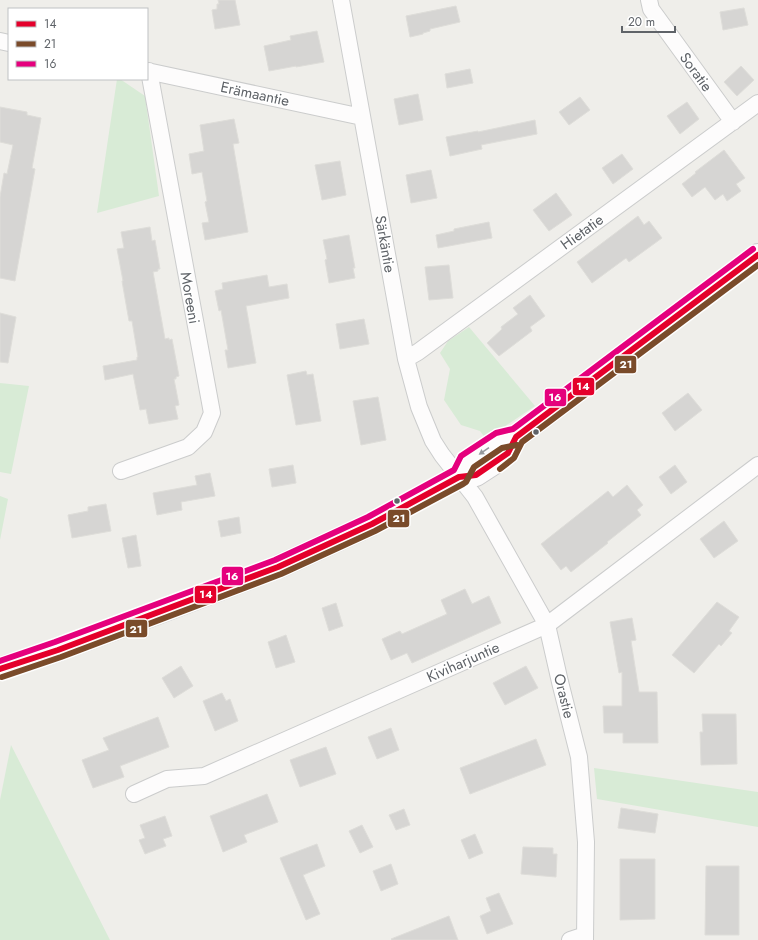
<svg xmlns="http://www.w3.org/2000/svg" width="758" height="940" viewBox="0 0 758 940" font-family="Jost,sans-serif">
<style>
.green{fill:#d8ebd6}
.building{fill:#d6d5d3;stroke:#deddd9}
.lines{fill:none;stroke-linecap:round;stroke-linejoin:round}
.minor-casing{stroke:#cbcccc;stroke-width:18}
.secondary-casing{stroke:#cacacb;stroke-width:24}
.minor{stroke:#fdfcfc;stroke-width:16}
.secondary{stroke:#fdfcfc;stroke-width:22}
.bus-1-casing{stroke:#fff;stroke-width:9}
.bus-2-casing{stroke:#fff;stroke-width:9}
.bus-3-casing{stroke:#fff;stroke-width:9}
.bus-1{stroke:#e4002b;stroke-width:6}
.bus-2{stroke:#7a4b2a;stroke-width:6}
.bus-3{stroke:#e5007d;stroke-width:6}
.oneway{fill:#96999c}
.bus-dot{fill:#5f6368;stroke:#fff;stroke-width:1.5}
.labels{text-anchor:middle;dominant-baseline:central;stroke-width:3;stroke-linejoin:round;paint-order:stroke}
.street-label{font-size:15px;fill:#5f6368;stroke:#fff}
.line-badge{stroke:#fff;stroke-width:1.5}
.badge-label{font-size:11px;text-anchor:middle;font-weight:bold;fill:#fff}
</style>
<rect width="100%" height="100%" fill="#efeeea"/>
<path class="green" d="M117,79H120L145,96L159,196L97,213Z
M469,327L535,406L486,439L480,431L461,425L444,400L450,369L440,353L448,341Z
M0,383L29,386L11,474L0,472Z
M0,496L8,499L0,540Z
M11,745L110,940H0V800Z
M594,768L758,792V827L597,799Z"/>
<path class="building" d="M218,0H235L240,25L215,29L212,10L217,9V4H219Z
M456,6L460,22L430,29V31L423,33V34L410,37L406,16Z
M744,8L748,25L723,30L720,12Z
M317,31L324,62L296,67V66L269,71L264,46L291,40L290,36Z
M741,66L754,80L737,96L724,82Z
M470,69L473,83L447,88L445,74Z
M418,94L423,120L399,125L394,99Z
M580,97L590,110L569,125L559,112Z
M687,102L699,119L680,134L667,116Z
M0,107L27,112V115L41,118L32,168L35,169L15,281L0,278V197L4,173L7,174L13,145L0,142Z
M234,119L239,143L233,144L248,232L205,240L202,223L209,222L205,202L207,201L202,172L192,174L189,154L204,151L200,125Z
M535,120L537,134L481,145L482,149L450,156L446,137L478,131V132Z
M724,150L745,178L736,184L741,191L727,201L723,194L715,200L705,187L692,197L682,184L696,173L695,172Z
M622,154L633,169L613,184L602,168Z
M340,161L346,195L322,200L315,165Z
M431,170L437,198L411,203L406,175Z
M556,193L572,215L549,231L533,210Z
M638,216L644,225L649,221L662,238L629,262L626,258L592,283L577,262Z
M489,222L492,238L438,248L436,235L454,231V229Z
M150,227L152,241L155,240L160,269H158V271L153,272L165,339L169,338V340L172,339L179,376L176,377V379H174L179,405L175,406L178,419L149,424L146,409L140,410L133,374L105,380L103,366L137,360V357H138L132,321H129L122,281H123L117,249L124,248L121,232Z
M349,235L355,268H353L355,278L329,283L325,260L327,259L323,240Z
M449,265L453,298L429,300L425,267Z
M267,275L269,287L287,284L289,298L246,306L256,363L228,368L225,350H228L221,310L219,311L215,291L223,289L222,283Z
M530,295L545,316L530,327L532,331L499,356L487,343L502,329L501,327L518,314L513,308Z
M0,313L16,317L8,363L0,362Z
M364,319L369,344L340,349L336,324Z
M306,371L307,375L313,374L321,421L296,425L287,375Z
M688,393L702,410L675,431L662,413Z
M378,397L386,440L361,445L353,401Z
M293,465L296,483L272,487L269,469Z
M675,465L687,482L671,494L659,477Z
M210,473L215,496L181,502L182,510L157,515L153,493L197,485L195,476Z
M627,485L643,505L637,510L641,515L607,542L608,543L571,572L566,566L561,570L541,544L608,491L613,497Z
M106,504L111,531L72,538L68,515L88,511V507Z
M239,517L241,533L221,537L218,521Z
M724,521L738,541L714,558L700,539Z
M136,535L141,566L128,568L122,538Z
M465,589L472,604L489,596L501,623L412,663L407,653L391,660L382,639L400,631L402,634L447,614L441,600Z
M717,602L739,617L729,631L732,633L721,646L719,644L694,673L672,655Z
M336,603L343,626L329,631L322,608Z
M632,618L636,640L631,641L639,692H657L658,743H623V733H604L603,706H622V672L619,673L610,622Z
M286,635L295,662L276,668L268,642Z
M181,666L193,686L174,698L162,678Z
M526,666L538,688L505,705L493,683Z
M222,693L226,701L230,699L238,721L215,731L203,701Z
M702,714H736L737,764L701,765L700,732H703Z
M158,717L169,747L120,766L124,777L93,788L82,760L109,750L103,738Z
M391,728L399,750L377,759L368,737Z
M536,739L546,765L470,794L460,768Z
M326,747L336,774L300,787L290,760Z
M267,794L278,822L244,835L247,842L223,852L210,816Z
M621,808L658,814L655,833L618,828Z
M404,809L410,825L396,830L389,815Z
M165,816L172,836L163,839L166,846L145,854L139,840L145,838L140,825Z
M362,825L373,847L360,853L349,831Z
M475,834L483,853L469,859L461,840Z
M317,844L325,866L303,875L320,914L306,920L280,858Z
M523,847L553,848V854H557L556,877L521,874Z
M620,859H655V919L620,920Z
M391,864L398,884L381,891L373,871Z
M706,866H739V935H705Z
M499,893L513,924L487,934L480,916L491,911L486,898Z
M449,916L458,940H392L391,939Z"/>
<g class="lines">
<g class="minor-casing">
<path id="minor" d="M341,0L406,359L419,407L433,441L442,455L475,497L547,625L560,682L579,757L586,842L585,940
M649,0L651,9L733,122
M0,41L9,43
M147,71L362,117
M406,359L418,352L758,103
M121,471L188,447L204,432L212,413L149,71
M134,794L167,779L204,776L547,625L758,465
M570,940L585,935"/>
</g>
<g class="secondary-casing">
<path id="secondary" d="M459,477L476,475L493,464L508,453L516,437L758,255
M0,669L58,650L160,612L278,567L372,524L456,478L459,477L468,461L484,451L499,440L516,437"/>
</g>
<use href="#minor" class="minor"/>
<use href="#secondary" class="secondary"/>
<g class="bus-1-casing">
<path id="bus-1" d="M0,669L58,650L278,567L372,524L459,477L476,475L508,453L516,437L758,255"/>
</g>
<g class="bus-2-casing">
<path id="bus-2" d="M500,469L514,458L522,442L758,265
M2,677L61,657L281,574L375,531L463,484L466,482L474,467L502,448L517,445"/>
</g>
<g class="bus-3-casing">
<path id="bus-3" d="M0,661L55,642L275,560L368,517L454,470L461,456L464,454L496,433L513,429L753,249"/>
</g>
<use href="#bus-1" class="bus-1"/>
<use href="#bus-2" class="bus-2"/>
<use href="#bus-3" class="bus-3"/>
</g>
<defs><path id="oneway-solid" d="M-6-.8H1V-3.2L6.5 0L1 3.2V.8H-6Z"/></defs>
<use class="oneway" href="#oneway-solid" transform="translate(484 451) rotate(146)"/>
<g class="bus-dot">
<circle cx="536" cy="432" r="3.5"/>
<circle cx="397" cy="501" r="3.5"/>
</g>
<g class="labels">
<g class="street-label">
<text transform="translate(696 72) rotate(54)">Soratie</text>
<text transform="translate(255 94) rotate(12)">Erämaantie</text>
<text transform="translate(582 232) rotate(-36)">Hietatie</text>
<text transform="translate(385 244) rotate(80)">Särkäntie</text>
<text transform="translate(190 298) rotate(80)">Moreeni</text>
<text transform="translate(463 662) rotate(-24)">Kiviharjuntie</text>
<text transform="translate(564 696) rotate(76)">Orastie</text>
</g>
</g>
<g class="line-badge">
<rect x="614" y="355" width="23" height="19" rx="4" fill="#7a4b2a"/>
<rect x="572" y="377" width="23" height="19" rx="4" fill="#e4002b"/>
<rect x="544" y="388" width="23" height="19" rx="4" fill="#e5007d"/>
<rect x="387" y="509" width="23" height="19" rx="4" fill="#7a4b2a"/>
<rect x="221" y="566" width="23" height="20" rx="4" fill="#e5007d"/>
<rect x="194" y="585" width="23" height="19" rx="4" fill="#e4002b"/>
<rect x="125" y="619" width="23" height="19" rx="4" fill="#7a4b2a"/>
</g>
<g class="badge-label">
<text x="626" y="368">21</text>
<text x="583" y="390">14</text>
<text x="555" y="401">16</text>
<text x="399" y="522">21</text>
<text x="232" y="580">16</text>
<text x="206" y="598">14</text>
<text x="136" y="633">21</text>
</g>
<rect x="8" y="8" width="140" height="72" fill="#ffffff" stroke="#bfc1c3"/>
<rect x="16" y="21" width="20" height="6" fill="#e4002b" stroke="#bfc1c3"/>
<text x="44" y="28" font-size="12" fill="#5f6368">14</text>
<rect x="16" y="41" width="20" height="6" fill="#7a4b2a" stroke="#bfc1c3"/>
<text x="44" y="48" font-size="12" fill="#5f6368">21</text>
<rect x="16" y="61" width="20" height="6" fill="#e5007d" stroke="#bfc1c3"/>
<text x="44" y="68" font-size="12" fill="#5f6368">16</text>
<path d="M622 26v6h53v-6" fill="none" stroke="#5f6368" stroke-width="2"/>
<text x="628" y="26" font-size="12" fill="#5f6368" stroke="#ffffff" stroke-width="3" paint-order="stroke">20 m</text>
</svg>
